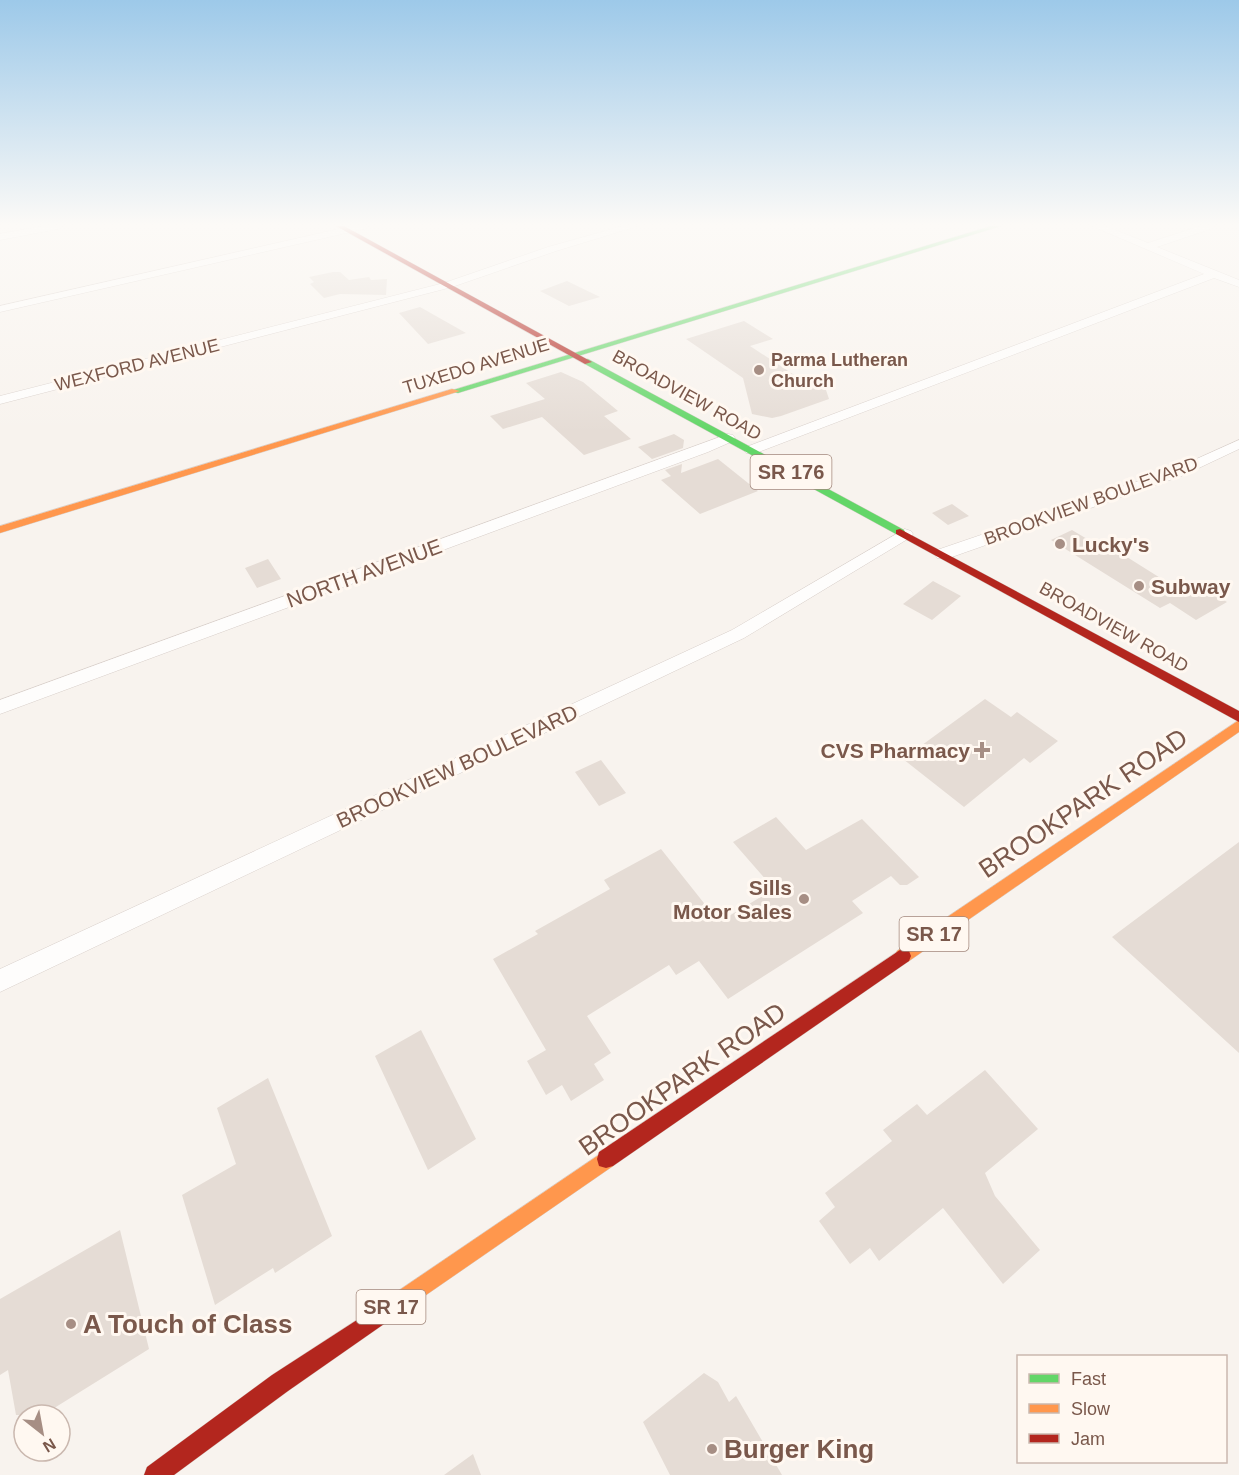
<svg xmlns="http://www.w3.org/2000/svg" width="1239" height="1475" font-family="Arial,sans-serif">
<rect width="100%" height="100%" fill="#f8f3ee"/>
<!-- building -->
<path fill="#e5dcd5" d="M333,272H340L349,280L369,277L371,280L387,279L386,295L340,294L324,298L310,284L314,282L309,277Z
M567,281L600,297L569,306L540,291Z
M420,307L466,333L428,344L399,313Z
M744,321L773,339L750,346L805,382L825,387L829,399L781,416L772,418L752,414L743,378L686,339Z
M561,372L583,382L618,411L604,416L631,439L584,455L542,417L503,429L490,416L545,399L526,383Z
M674,434L684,440L683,448L652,459L638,447Z
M718,459L758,491L700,514L661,480L671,476L665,470L682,464L681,473Z
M952,504L969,516L948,525L932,513Z
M1072,530L1104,549L1111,547L1189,596L1204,588L1227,602L1196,620L1170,603L1160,608L1051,540Z
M268,559L281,579L257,588L245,568Z
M933,581L961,596L932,620L903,604Z
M985,699L1011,717L1017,712L1058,741L1030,763L1024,758L964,807L903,759Z
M601,760L626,793L599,806L575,772Z
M776,817L806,850L862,819L919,877L907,885H900L891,876L852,901L863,913L728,999L699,961L676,975L669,965L587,1016L611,1053L594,1064L604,1080L571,1101L562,1085L546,1095L527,1061L546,1050L493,959L538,934L535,931L610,889L604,880L661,849L719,922L774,889L733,842Z
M1239,842V1053L1112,937Z
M421,1030L476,1139L428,1170L375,1056Z
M985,1070L1038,1129L985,1173L995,1196L1040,1250L1003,1284L943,1208L879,1261L870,1248L850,1264L819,1221L835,1207L825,1193L892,1141L883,1130L917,1104L927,1115Z
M268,1078L332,1236L275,1273L273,1268L215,1305L182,1195L236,1164L217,1108Z
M120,1230L149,1349L43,1415H16L8,1370L0,1375V1299Z
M704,1373L718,1382L729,1402L736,1396L782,1475H670L643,1422Z
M473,1454L481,1475H444Z"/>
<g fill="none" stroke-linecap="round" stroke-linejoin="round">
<!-- street casing -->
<g stroke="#d8cfca" stroke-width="1">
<path id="street" d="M44,226H63L58,229L0,240V234Z
M352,226H369L364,229L0,312V306Z
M623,226H638L556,251L452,287L0,404V396L444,283L548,247Z
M1092,226H1105L1148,243L1200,226H1214L1213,228L1157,247L1239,280V287L1214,278L756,453H746L744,450L746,447L1204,274Z
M728,434L733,435L735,438L733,441L708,452L0,714V700Z
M1239,440V449L1184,475L949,558H937L935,554L937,550L1174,469Z
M905,529L911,531L913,534L911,537L744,638L0,992V969L732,630Z"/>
</g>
<!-- fast casing -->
<g stroke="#d8cfc9" stroke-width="1">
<path id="fast" d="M991,226H1001L458,393L450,391Z
M588,359L904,530L905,532L904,534H896L585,364V360Z"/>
</g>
<!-- slow casing -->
<g stroke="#d8cfc9" stroke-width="1">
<path id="slow" d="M452,389L460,391L0,533V526Z
M1239,720V732L909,961L903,964L897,961L895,956L897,951Z
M606,1150L613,1152L615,1159L613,1166L384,1324L377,1327L370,1324L367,1317L370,1310Z"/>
</g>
<!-- jam casing -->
<g stroke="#d8cfc9" stroke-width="1">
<path id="jam" d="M336,226H344L592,362L585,364Z
M900,529L1239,711V722L896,534V530Z
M903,948L909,951L911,956L909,961L613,1166L606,1168L599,1166L597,1159L599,1152Z
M377,1307L384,1310L387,1317L384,1324L288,1391L174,1475H144L147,1467L272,1375Z"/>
</g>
<!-- street -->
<use href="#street" fill="#fefdfc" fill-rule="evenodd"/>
<!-- fast -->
<use href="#fast" fill="#63d668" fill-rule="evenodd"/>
<!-- slow -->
<use href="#slow" fill="#ff974d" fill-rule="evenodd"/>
<!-- jam -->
<use href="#jam" fill="#b3261e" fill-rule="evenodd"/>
</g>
<!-- sky -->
<linearGradient id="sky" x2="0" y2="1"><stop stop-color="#9dc9e9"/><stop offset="0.52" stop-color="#fcfaf7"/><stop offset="1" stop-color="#fcfaf7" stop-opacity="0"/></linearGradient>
<rect width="1239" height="432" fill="url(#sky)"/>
<!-- markers -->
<g fill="#a68e84" stroke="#fff8f1" stroke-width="2">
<circle cx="759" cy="370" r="6"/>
<circle cx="1060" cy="544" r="6"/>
<circle cx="1139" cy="586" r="6"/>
<path d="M979 741h6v6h6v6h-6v6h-6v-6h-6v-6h6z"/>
<circle cx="804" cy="899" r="6"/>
<circle cx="71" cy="1324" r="6"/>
<circle cx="712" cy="1449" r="6"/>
</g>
<g text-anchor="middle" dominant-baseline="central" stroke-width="6" stroke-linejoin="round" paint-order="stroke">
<!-- far-poi labels -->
<g font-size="18" font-weight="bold" fill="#7a584b" stroke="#fff8f1" text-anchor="start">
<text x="771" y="360">Parma Lutheran<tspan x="771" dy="21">Church</tspan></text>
</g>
<!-- far-street labels -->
<g font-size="18" fill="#7a584b" stroke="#fff8f1">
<text transform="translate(137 365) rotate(-14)">WEXFORD AVENUE</text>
<text transform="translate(476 366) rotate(-17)">TUXEDO AVENUE</text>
<text transform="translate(687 395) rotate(29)">BROADVIEW ROAD</text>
<text transform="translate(1091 501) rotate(-20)">BROOKVIEW BOULEVARD</text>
<text transform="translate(1114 627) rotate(29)">BROADVIEW ROAD</text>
</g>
<!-- shield labels -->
<g fill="#fff8f1" stroke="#a2887d" stroke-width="1.5">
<rect x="750.5" y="455" width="81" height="34" rx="4.5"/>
<rect x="899.5" y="917" width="69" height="34" rx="4.5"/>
<rect x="356.5" y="1290" width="69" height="34" rx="4.5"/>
</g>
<g font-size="20" font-weight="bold" fill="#7a584b">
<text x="791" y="472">SR 176</text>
<text x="934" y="934">SR 17</text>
<text x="391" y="1307">SR 17</text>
</g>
<!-- poi labels -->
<g font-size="21" font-weight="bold" fill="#7a584b" stroke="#fff8f1" text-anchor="start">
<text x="1072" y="544">Lucky's</text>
<text x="1151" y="586">Subway</text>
<text x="970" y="750" text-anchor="end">CVS Pharmacy</text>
<text x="792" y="887" text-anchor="end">Sills<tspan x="792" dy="24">Motor Sales</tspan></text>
</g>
<!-- street labels -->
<g font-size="21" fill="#7a584b" stroke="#fff8f1">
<text transform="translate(364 573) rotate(-20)">NORTH AVENUE</text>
<text transform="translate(457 766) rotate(-25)">BROOKVIEW BOULEVARD</text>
</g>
<!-- near-street labels -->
<g font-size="26" fill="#7a584b" stroke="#fff8f1">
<text transform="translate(1083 803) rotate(-34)">BROOKPARK ROAD</text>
<text transform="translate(682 1079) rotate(-35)">BROOKPARK ROAD</text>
</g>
<!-- near-poi labels -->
<g font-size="26" font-weight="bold" fill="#7a584b" stroke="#fff8f1" text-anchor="start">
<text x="83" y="1324">A Touch of Class</text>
<text x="724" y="1449">Burger King</text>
</g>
</g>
<!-- legend -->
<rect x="1017" y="1355" width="210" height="108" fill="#fff8f1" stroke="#cab8af" stroke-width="1.5"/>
<rect x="1029" y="1374" width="30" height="9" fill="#63d668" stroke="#cab8af" stroke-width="1.5"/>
<text x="1071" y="1385" font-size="18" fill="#7a584b">Fast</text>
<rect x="1029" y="1404" width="30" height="9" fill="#ff974d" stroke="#cab8af" stroke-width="1.5"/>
<text x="1071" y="1415" font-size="18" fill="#7a584b">Slow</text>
<rect x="1029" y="1434" width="30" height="9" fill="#b3261e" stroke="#cab8af" stroke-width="1.5"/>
<text x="1071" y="1445" font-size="18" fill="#7a584b">Jam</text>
<!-- north arrow -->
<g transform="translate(42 1433) rotate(149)"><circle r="28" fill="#fff8f1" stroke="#cab8af" stroke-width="1.5"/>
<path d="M0-4.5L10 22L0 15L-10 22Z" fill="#a68e84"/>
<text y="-9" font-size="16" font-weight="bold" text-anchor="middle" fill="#7a584b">N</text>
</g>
</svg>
